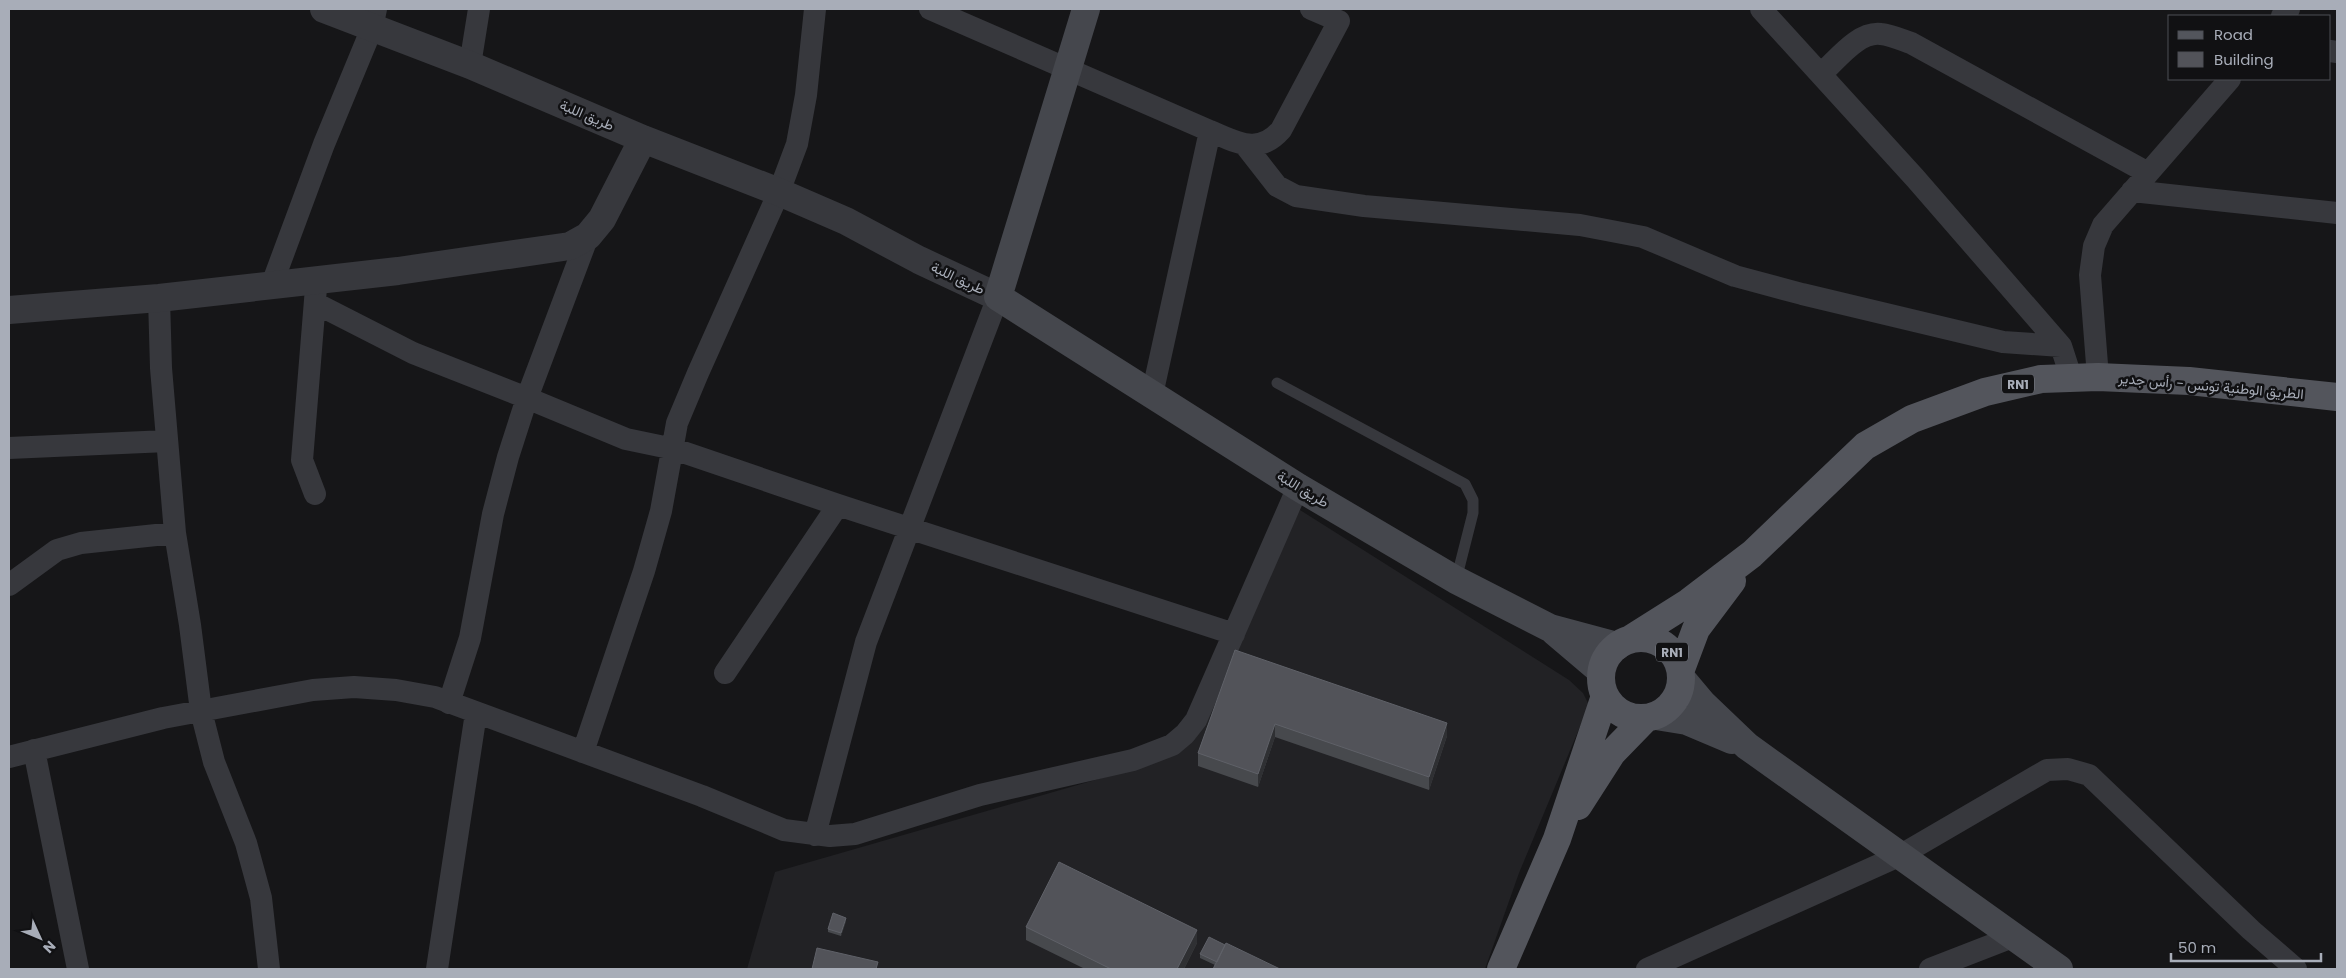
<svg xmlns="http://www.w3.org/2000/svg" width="2346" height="978" font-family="Poppins,Vazirmatn,sans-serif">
<rect width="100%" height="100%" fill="#161618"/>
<!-- built -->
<path fill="#222225" d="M1300,510L1569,680L1583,693L1589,705L1519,873L1485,969H747L775,872L1147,765L1173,751Z"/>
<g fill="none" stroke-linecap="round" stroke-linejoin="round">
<!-- service -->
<path stroke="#37383d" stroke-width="11" d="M1277,383L1465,484L1473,500V513L1456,580"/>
<!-- minor -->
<path stroke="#37383d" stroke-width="22" d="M930,9L1210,131C1237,142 1258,156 1281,130L1339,21L1311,9
M1761,9L1915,178L2061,346L2071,377
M2282,16L2289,9
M2330,51L2337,52
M470,65L479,9
M1821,74C1837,60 1858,31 1881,34C1891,35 1902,40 1911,43L2148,173
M1245,145L1277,186L1296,196L1364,206L1580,225L1643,237L1735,276L1802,294L2003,342L2061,346
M2132,191L2337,213
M588,236L527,398L626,439L674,449L838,505L1234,634
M272,284L324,144L372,28L376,9
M159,298L161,368L175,533L190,625L201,711L214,762L246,843L261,898L269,969
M315,303L413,353L527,398L508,457L493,514L470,638L449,703
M2098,377L2090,275L2094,246L2103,225L2230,79
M1152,395L1210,131
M9,448L167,441
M315,494L302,460L316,288
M9,585L57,550L81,543L175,533
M725,673L838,505
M34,750L78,969
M583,752L644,571L661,511L677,423L698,373L779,192L797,144L806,95L815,9
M9,757L163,718L313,690L354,687L396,690L435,697L702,796L784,830L830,836L855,834L980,795L1133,760L1172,745L1185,734L1196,720L1298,487
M815,835L866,642L998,297
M437,969L476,713
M1647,969L1901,855L2047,770L2068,769L2089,775L2251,930L2296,969
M1930,969L2015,936"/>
<!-- tertiary -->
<path stroke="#37383d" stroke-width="28" d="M324,9L470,65L643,139L779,192L846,221L919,260L998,297
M9,310L159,298L398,271L570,246L588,236L602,219L643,139"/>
<!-- secondary -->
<path stroke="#45474d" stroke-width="28" d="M1086,9L998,297L1298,487L1456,580L1550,628L1617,646
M1555,632L1601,671
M1682,679L1703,704L1747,746L2059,969
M1656,716L1687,721L1732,740"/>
<!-- primary -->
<path stroke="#53555c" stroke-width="28" d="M1601 678a40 40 0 1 1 80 0a40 40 0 1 1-80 0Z
M1632,638L1689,602L1752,554L1865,446L1912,419L1985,392L2041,379L2098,377L2189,381L2337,397
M1681,669L1696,629L1732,581
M1578,806L1612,753L1646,718
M1501,969L1557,839L1605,696"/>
</g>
<!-- wall -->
<path fill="#47494d" d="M1235,650L1447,736L1429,790L1275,737L1258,787L1198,766V753Z
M846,921L841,936L828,932V929Z
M1026,927L1197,943L1184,969H1085L1026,940Z
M1225,945L1215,965L1200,958V954Z"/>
<!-- shaded-wall -->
<path fill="#2f3033" d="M1447,723V736L1429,790V777Z
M1275,724V737L1258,787V774Z
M846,918V921L841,936V933Z
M1197,930V943L1184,969H1177Z"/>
<!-- building -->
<path fill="#525359" stroke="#5f6168" d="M1235,650L1447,723L1429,777L1275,724L1258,774L1198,753Z
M1059,862L1197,930L1177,969H1111L1026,927Z
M833,913L846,918L841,933L828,929Z
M1209,937L1225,945L1217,962L1200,954Z
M1226,943L1280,969H1213Z
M817,948L878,962L876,969H812Z"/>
<g text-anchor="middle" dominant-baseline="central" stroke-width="5" stroke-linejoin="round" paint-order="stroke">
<!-- shield labels -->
<g fill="#111113" stroke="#7b7e86" stroke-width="1">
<rect x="2002" y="374.5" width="32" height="19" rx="4"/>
<rect x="1656" y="642.5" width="32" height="19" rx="4"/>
</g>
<g font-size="12" font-weight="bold" fill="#a8adb8">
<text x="2018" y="384">RN1</text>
<text x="1672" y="652">RN1</text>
</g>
<!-- street labels -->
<g font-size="14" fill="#a8adb8" stroke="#111113">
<text transform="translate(587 115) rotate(23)">طريق اللبة</text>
<text transform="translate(958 278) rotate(25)">طريق اللبة</text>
<text transform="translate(2211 386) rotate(5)">الطريق الوطنية تونس - رأس جدير</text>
<text transform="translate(1303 489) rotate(31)">طريق اللبة</text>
</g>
</g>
<!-- border -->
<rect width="2346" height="978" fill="none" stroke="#a8adb8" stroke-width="20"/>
<!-- legend -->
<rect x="2168" y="15" width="162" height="65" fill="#111113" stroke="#4d4f55"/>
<rect x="2178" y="31" width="25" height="8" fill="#53555c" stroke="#4d4f55"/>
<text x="2214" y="40" font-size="15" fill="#a8adb8">Road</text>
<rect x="2178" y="52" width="25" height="15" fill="#525359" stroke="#4d4f55"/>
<text x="2214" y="65" font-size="15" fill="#a8adb8">Building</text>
<!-- north arrow -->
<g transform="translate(40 938) rotate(134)" stroke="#111113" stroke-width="4" paint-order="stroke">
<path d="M0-4L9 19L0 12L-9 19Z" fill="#a8adb8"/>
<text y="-8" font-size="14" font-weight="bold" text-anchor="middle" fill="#a8adb8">N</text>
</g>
<!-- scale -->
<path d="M2171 953v8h150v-8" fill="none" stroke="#a8adb8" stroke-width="2.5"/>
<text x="2178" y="953" font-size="15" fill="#a8adb8" stroke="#111113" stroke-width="4" paint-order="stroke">50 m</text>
</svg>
